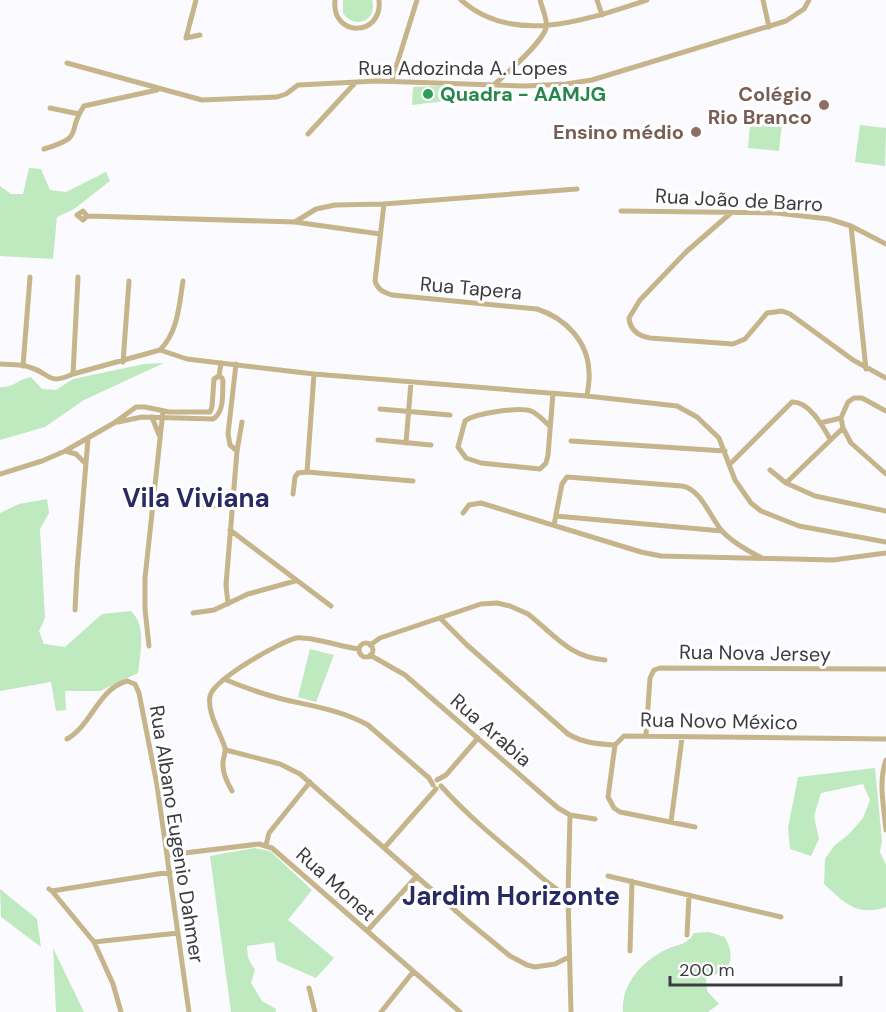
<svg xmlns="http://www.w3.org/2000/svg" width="886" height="1012" font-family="'DM Sans',sans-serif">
<rect width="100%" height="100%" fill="#fbfafe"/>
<!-- green -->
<path fill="#bfe9bf" d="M343,0H372C378,21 354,30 343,13Z
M443,86L445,101L412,105L413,87Z
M751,112L783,115L779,151L748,148Z
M860,125L886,128L885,166L855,162Z
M29,168L41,169L50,190L66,192L106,172L110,181L74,209L57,217L53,259L0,256V186L11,194H23Z
M164,363L84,400L45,427L0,440V387C14,388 18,379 31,377L42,389L56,390L73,379L144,364Z
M47,499L49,513L40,529L45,618L39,631L44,644L65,647L102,614L131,611C147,626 140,653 138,673L100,691H65L66,710L56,711L51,682L0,691V513L19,504Z
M310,649L334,655L316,702L298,697Z
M875,768L882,841L880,852L886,865V907C858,917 844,903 824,884L825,859L834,846L849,834L863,818L870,800L863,784L821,793L814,816L819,839L811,856L790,849L788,828L798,777Z
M254,848L270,851L312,890L288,920L334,958L316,978L277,961L274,942L247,946L248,958L255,970L251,983L262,1001L276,1009V1012H231L210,856Z
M0,889L37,919L41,947L1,917Z
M709,932L725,937C731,950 733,957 727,970L706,978L707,991L719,1004L708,1012H623C621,984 642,961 667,949C679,944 687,945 694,933Z
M53,948L84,1012H56Z"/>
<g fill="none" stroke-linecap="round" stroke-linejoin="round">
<!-- minor -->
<path stroke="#c6b48b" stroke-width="5" d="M196,0L186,38L200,35
M335,0C331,38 383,37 379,0
M461,0C513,47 589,19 647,0
M597,0L602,15
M763,0L769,27
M67,63L202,100L277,97L286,94L298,85L377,81L525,86L566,84L592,80L786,21L804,9L809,0
M392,80L417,0
M495,84C507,73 542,43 546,28C548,20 542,8 540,0
M50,108L79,114
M308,134L355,83
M44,149C87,136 65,133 84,106L157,90
M384,204L375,281C378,290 383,292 392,295L537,309C565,318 588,341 589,372C590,379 588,388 587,396
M621,211L777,213L811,217L829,219L851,226L886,244
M732,212L686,252L640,300L629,318C630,330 639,336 650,338L733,344L745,339L767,313L782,311L790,314L853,360L886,378
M87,216L83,211L77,215L83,220L87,216L295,222L380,234
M295,222L316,209L335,205L384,204L577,189
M851,226L866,369
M160,350L187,359L314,374L587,396L677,406L697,417L719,438L735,480L751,503L761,511L799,526L886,542
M123,362L129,281
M0,364C9,365 20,364 29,367C51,373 47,386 73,374L160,350C178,332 179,306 183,281
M236,364L228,434L230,445L237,451
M23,366L30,277
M73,374L78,277
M314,374L307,472L413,481
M380,409L450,415
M886,411L862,398H854L848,402L841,418L843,428L851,443L886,474
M152,417L159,435
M118,422L142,417L213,419C225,412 222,393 223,381L222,378L219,376
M820,423L841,418
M550,426C544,421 538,414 531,411C519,407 475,413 465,421L458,447L466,458L481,463L540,469L546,463L548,455L553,393
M378,440L431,445
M571,441L725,451
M406,443L411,382
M65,451L76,454L85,463
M729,465L792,402C809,401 823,426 830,439
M770,470L786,483L815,496L886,511
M0,474L42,461L65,451L114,423L136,407H145L169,412H210L212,407L214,379L219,376L221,363
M786,483L843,428
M293,494L295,477L298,473L307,472
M204,505L232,507
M463,513L469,505L481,503L641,552L661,556L833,560L886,553
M556,516L722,531
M554,525L562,484L567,477L682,486C701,489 710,517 722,531C733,543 748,551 762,558
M230,530L331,606
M228,604L226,585L237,451L242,422
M75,610L77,571L88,439
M193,613L214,610L248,594L295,581
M440,618L467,645L568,734C583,743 598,744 615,745
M359 650a7 7 0 1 1 14 0a7 7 0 1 1-14 0Z
M370,645L380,638L481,604L497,603L510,606L528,614C555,635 569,657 605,660
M149,646L145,609V578L163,411
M370,655L405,675L558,808L570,815L595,819
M224,679C243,687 263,694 282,699C312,706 341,710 368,725L429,778L433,785
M646,735L650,678L654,670L660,668L886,669
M67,739C92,725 98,689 127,681L135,684L139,693L157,785L189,1012
M226,750L280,764L300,774L465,919L510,956L527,965L535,967L555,964L569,957
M886,760C878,782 884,807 886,830
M437,780L446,775L478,738
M441,786C466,814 495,838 524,862C538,874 552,888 568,896
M232,791C228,784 223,775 223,766C222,760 226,753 225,748C220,732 207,713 210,696C214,679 280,642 296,638C310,636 342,647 359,649
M570,815L568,896L571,1012
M671,822L682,738
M695,827L620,812L614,808L608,797L615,745L624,736L886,739
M266,845L269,833L310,782
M385,847L436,789
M168,855L259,844L272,848L460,1012
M608,876L781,917
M49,889L52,891L170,872
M52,891L94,942L113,984L121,1012
M367,931L417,876
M687,935L689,895
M94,942L178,933
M630,951L632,881
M309,988L315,1012
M381,1012L413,972"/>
</g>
<!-- markers -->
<circle fill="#2e9e5b" stroke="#fff" stroke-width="2" cx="428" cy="94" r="6"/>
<g fill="#8d6e63" stroke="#fff" stroke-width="2">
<circle cx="824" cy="105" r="6"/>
<circle cx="696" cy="132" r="6"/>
</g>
<g text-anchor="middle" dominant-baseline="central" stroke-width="6" stroke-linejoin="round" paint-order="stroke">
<!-- street labels -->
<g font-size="20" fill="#3c3c40" stroke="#fff">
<text x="463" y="68">Rua Adozinda A. Lopes</text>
<text transform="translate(739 200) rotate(3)">Rua João de Barro</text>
<text transform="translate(471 288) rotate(5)">Rua Tapera</text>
<text transform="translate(755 653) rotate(1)">Rua Nova Jersey</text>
<text transform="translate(719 721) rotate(1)">Rua Novo México</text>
<text transform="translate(491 730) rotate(41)">Rua Arabia</text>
<text transform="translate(177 834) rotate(81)">Rua Albano Eugenio Dahmer</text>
<text transform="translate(336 884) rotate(42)">Rua Monet</text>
</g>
<!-- leisure labels -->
<g font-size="20" font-weight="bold" fill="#27864d" stroke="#fff" text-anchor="start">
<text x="440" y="94">Quadra - AAMJG</text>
</g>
<!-- education labels -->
<g font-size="20" font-weight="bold" fill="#785e54" stroke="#fff" text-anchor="end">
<text x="812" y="94">Colégio<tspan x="812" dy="23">Rio Branco</tspan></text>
<text x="684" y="132">Ensino médio</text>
</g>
<!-- district labels -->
<g font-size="26" font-weight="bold" fill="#272a63" stroke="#fff">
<text x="196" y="498">Vila Viviana</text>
<text x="511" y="896">Jardim Horizonte</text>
</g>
</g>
<!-- scale -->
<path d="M670 976v9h171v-9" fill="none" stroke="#3c3c40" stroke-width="3"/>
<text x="679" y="976" font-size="18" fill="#3c3c40" stroke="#ffffff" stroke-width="4.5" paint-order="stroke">200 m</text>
</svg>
